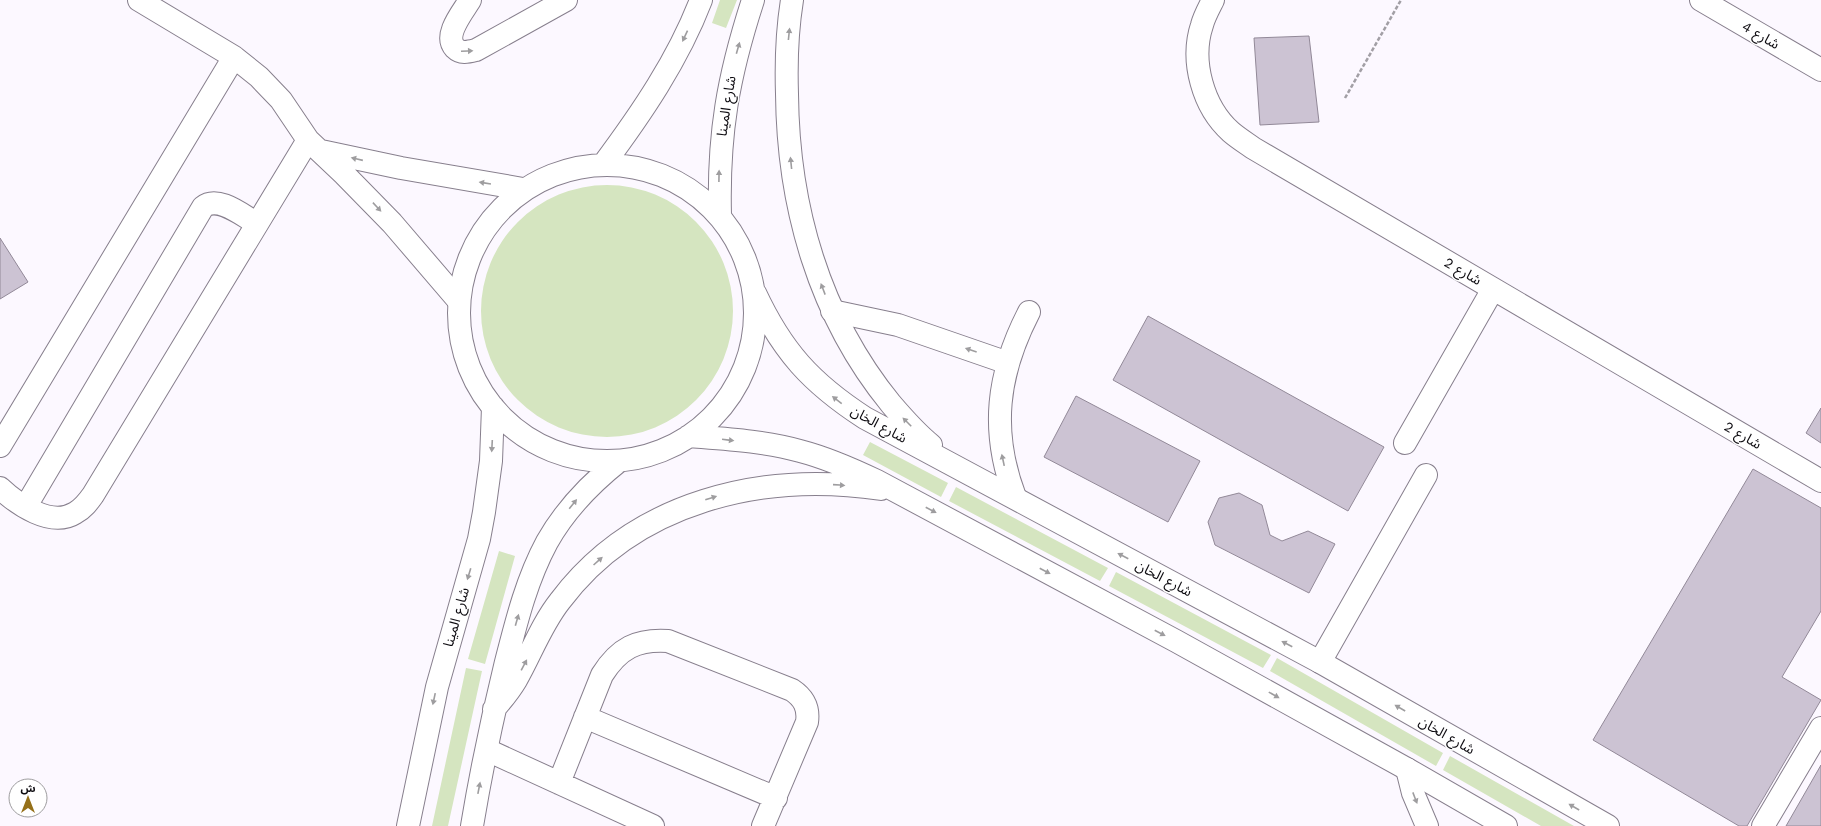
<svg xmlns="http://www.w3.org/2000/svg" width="1821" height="826" font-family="'Work Sans','Noto Sans Arabic',sans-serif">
<rect width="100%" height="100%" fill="#fcf8ff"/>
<!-- green -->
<path fill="#d5e5c0" d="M720,0H737L726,28L712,23Z
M481 311a126 126 0 1 1 252 0a126 126 0 1 1-252 0Z
M870,442L948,483L941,497L863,455Z
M956,487L1108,568L1100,581L949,501Z
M499,551L515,556L485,664L468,659Z
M1116,572L1271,655L1263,668L1109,586Z
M1277,658L1443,753L1436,766L1270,671Z
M466,668L482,671L448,826H432Z
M1450,756L1574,826H1541L1443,770Z"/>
<!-- building -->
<path fill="#ccc3d3" stroke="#928998" d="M1309,36L1319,122L1260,125L1254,38Z
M0,238L28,282L0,299Z
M1148,316L1384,447L1348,511L1113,380Z
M1076,396L1200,461L1168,522L1044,457Z
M1821,408V443L1806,433Z
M1753,469L1821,508V611L1782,677L1821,700L1747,826H1739L1593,740Z
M1239,493L1262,505L1270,535L1282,541L1308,531L1335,544L1309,593L1215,545L1208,522L1219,498Z
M1821,765V826H1786Z"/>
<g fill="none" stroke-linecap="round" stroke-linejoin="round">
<!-- minor casing -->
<g stroke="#877f8d" stroke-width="24">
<path id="minor" d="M139,0L234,57L259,77L281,100L308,140L344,174L392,223L458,300
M470,0C463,12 443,35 455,48C461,54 468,52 476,50L566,0
M1213,0C1209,8 1204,17 1202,25C1190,61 1203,107 1231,132C1238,138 1246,143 1253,148L1821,481
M1701,0L1821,70
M321,151L401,168L523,189
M832,311L898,325L1008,363
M1405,443L1493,289
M0,446L234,57
M0,488C17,504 51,528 75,513C83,509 88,502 93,495L308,140
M1015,497C990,431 997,374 1029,312
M26,506L203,207C218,195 242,215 256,223
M1320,662L1426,475
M585,717L776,798
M487,750L653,826
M1407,769L1413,793L1427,826
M559,783L602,675C619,648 637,639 668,641L792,690C804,698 809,708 807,722L763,826
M1763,826L1821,728"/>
</g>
<!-- major casing -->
<g stroke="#877f8d" stroke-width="24">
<path id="major" d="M792,0C787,31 786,63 787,94C788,206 819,316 891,404C903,418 916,433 931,445
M459 313a148 148 0 1 1 296 0a148 148 0 1 1-296 0Z
M603,165C641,114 678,60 701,0
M720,215C718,134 728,77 753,0
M755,293C782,351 811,383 865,418L1320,662L1608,826
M689,436C726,439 764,441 800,451C827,458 852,469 877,481L1176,641L1407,769L1506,826
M494,709C502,700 510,690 516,680C531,654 541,625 560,601C635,501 763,471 881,489
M408,826L437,687L479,539L484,512L491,461L493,407
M472,826C481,772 492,719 505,666C516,623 526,581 547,542C565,510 590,484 619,461"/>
</g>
<!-- path -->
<path stroke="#a29fa5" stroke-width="2.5" stroke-dasharray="4 2" stroke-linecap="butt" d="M1345,98L1401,0"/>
<!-- minor -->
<use href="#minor" stroke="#fff" stroke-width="22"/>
<!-- major -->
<use href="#major" stroke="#fff" stroke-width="22"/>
</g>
<!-- one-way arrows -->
<defs><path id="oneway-solid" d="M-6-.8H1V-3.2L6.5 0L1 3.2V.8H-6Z"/></defs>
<g fill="#9e9d9f">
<use href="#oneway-solid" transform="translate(789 34) rotate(-84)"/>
<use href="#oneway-solid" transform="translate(685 36) rotate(115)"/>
<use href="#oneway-solid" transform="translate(738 48) rotate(-74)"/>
<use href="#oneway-solid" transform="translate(467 51) rotate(-2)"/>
<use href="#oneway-solid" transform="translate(357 159) rotate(-167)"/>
<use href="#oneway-solid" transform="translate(791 163) rotate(-96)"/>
<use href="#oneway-solid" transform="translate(719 176) rotate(-89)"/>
<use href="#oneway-solid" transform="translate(485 183) rotate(-171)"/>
<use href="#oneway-solid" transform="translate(377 207) rotate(47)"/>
<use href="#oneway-solid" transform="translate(823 289) rotate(-111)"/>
<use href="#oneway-solid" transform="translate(971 350) rotate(-161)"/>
<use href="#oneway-solid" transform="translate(837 400) rotate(-142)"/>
<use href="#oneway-solid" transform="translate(907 422) rotate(-135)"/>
<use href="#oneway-solid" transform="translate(728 440) rotate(7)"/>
<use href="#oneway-solid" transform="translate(492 446) rotate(93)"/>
<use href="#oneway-solid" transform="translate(1003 460) rotate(-102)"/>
<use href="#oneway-solid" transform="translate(839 485) rotate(4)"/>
<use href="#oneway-solid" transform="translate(711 498) rotate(-18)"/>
<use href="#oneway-solid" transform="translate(573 504) rotate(-51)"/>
<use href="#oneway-solid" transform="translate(931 510) rotate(28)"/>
<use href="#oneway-solid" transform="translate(1123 556) rotate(-152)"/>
<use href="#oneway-solid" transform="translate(598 561) rotate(-42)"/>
<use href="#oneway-solid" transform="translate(1045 571) rotate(28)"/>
<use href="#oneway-solid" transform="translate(469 574) rotate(107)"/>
<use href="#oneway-solid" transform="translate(517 620) rotate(-74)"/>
<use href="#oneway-solid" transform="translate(1160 633) rotate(28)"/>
<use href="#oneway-solid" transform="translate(1287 644) rotate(-152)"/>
<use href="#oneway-solid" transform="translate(524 665) rotate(-62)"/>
<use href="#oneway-solid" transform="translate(1274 695) rotate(29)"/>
<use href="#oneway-solid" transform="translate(434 699) rotate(102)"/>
<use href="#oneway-solid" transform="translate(1400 708) rotate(-150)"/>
<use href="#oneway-solid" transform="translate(479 788) rotate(-79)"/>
<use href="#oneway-solid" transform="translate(1415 798) rotate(69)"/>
<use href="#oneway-solid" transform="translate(1574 807) rotate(-150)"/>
</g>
<g text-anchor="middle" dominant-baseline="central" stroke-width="3" stroke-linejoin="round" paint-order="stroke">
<!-- street labels -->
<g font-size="14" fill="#0d0b10" stroke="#fff">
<text transform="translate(1761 35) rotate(30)">شارع 4</text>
<text transform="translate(726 106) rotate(-81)">شارع المينا</text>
<text transform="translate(1463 271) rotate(30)">شارع 2</text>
<text transform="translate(879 424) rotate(29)">شارع الخان</text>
<text transform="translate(1743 435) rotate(30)">شارع 2</text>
<text transform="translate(1164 578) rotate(28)">شارع الخان</text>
<text transform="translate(456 617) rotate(-74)">شارع المينا</text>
<text transform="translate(1447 735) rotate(30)">شارع الخان</text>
</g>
</g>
<!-- north arrow -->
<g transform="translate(28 798)"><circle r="19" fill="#ffffff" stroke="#9e9d9f"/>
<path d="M0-3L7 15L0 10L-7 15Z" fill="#957019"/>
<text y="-6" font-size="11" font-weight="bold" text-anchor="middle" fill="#0d0b10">ش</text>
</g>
</svg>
